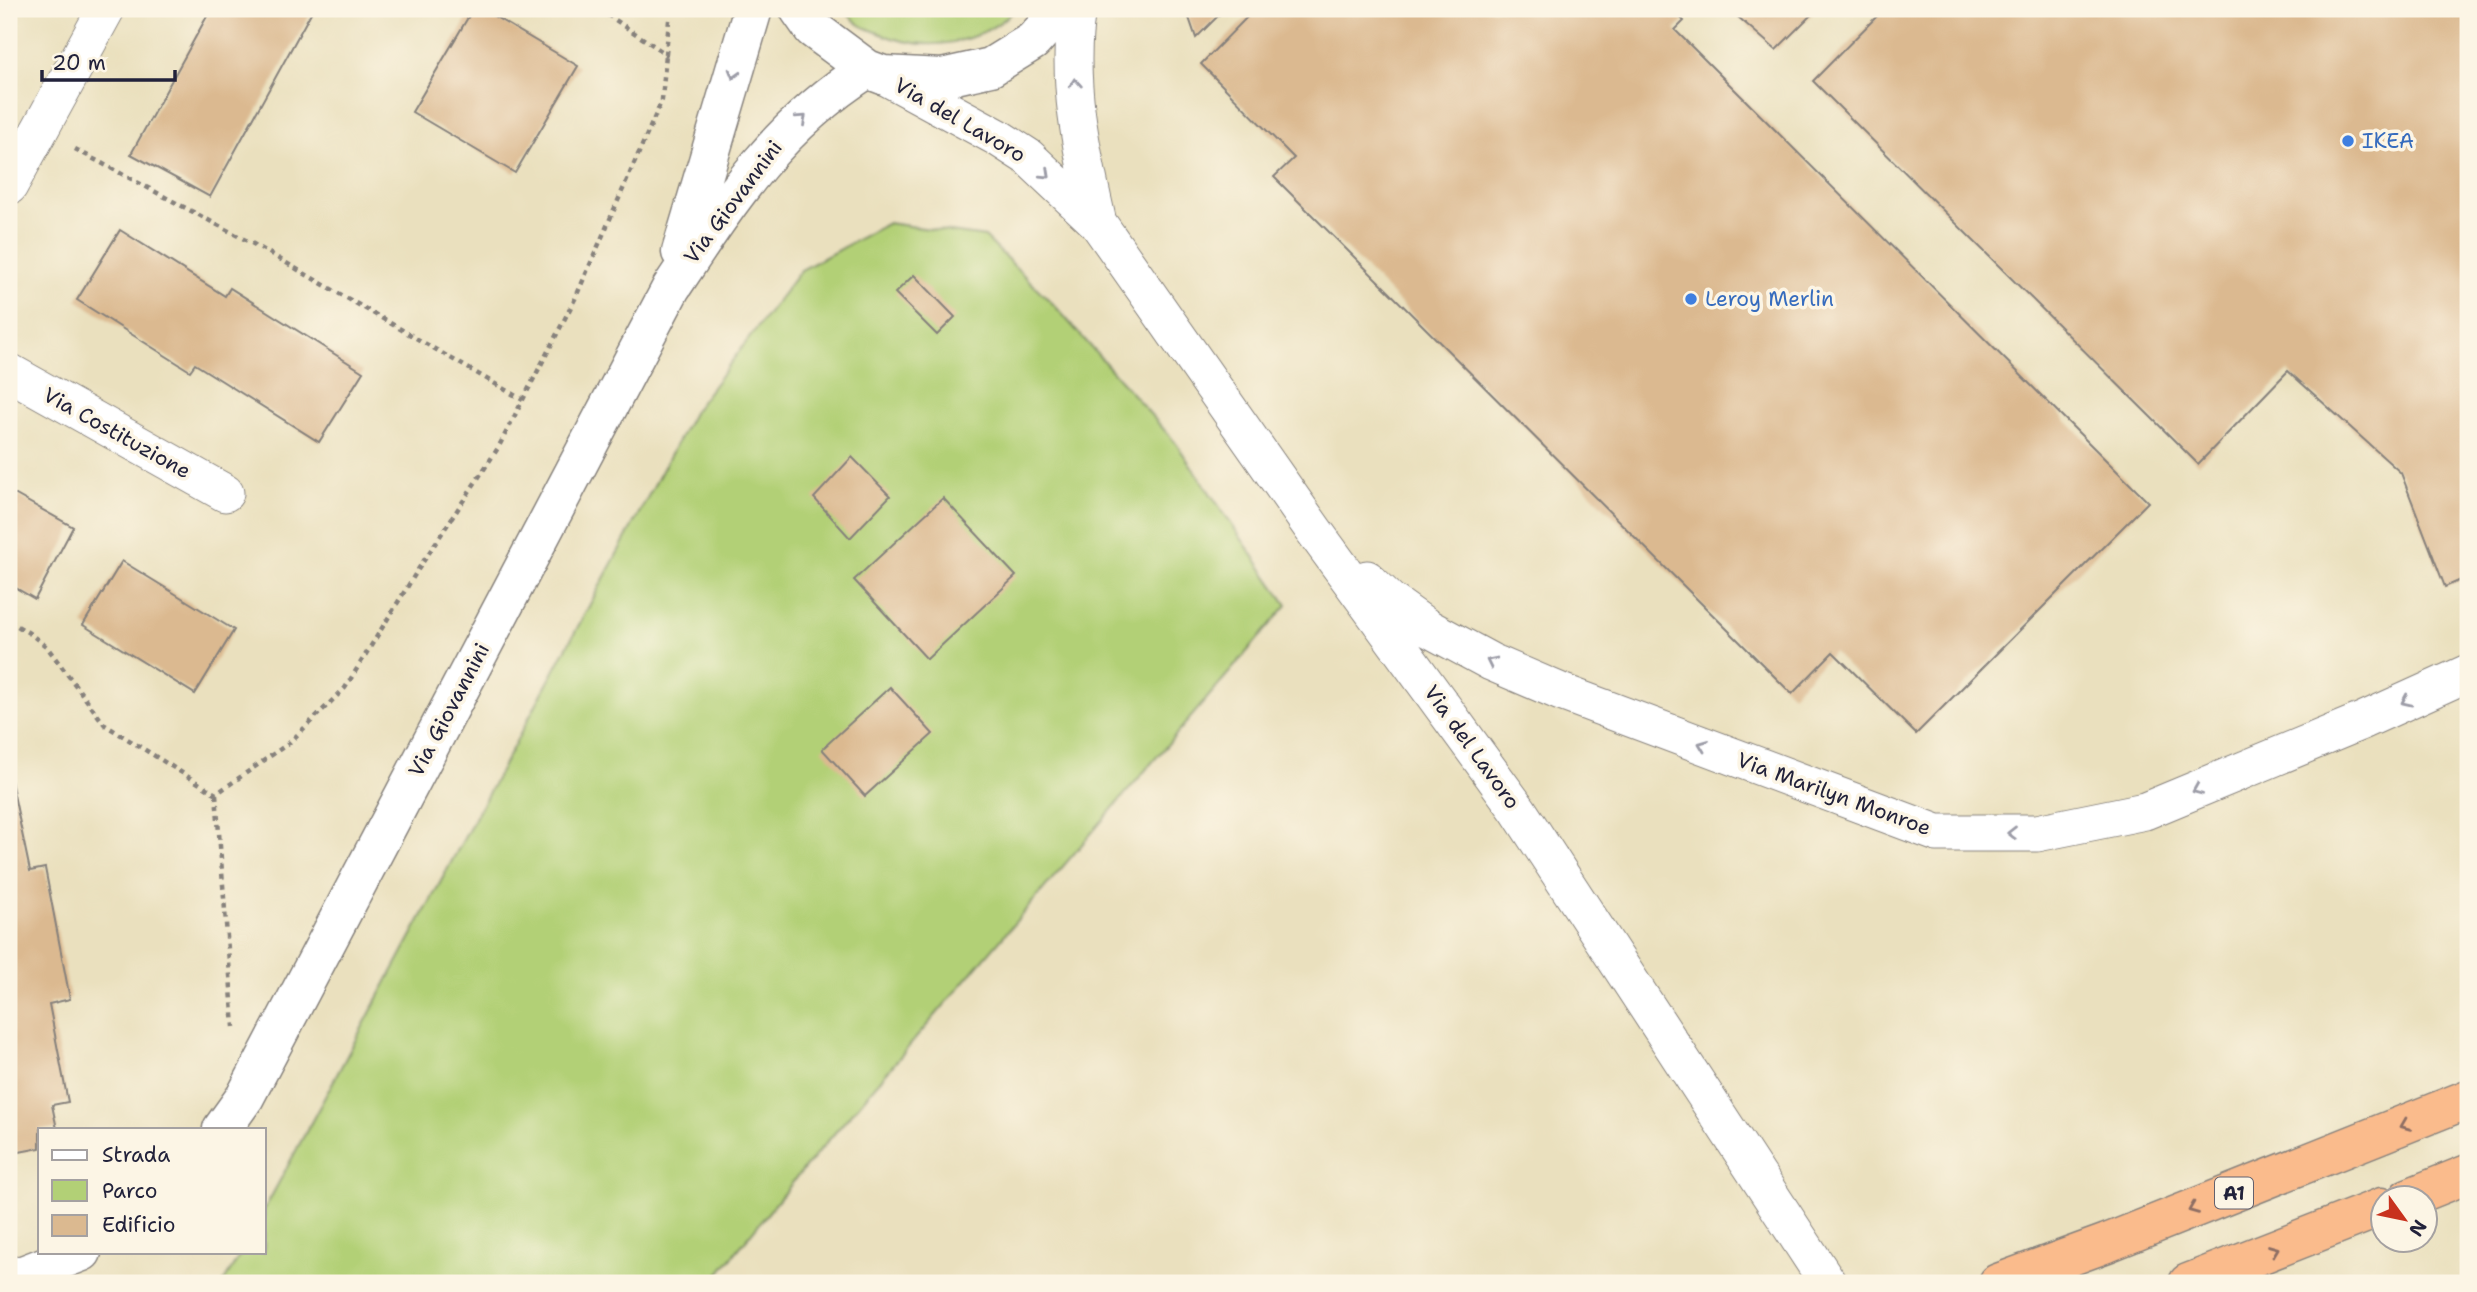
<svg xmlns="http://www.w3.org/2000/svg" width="2477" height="1292" font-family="'Shantell Sans',sans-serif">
<rect width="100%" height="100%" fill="#fcf5e5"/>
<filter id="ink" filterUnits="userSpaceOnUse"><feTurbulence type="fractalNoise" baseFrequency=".0143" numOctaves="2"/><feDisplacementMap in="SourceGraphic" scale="14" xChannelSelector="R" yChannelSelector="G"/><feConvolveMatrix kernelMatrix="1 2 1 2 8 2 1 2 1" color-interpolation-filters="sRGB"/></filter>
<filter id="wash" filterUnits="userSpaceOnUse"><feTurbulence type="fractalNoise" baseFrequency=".00686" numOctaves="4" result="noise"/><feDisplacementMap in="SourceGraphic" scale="28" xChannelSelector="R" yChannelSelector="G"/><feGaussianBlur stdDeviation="1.57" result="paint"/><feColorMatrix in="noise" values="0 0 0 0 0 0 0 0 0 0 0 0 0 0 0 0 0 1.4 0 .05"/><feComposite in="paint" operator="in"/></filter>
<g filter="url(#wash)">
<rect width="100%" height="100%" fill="#eae0be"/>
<!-- green -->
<path fill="#b2d076" stroke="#6a7958" stroke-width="2" d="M843,9H1016C979,45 927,54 879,33C872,30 864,28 859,24C853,20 848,14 843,9Z
M888,223L985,237L1055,306L1175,442L1287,605L797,1177L711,1283H223L242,1252H264V1210L694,411L801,270Z"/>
<g id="blocks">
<!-- building -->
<path fill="#dbb990" d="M211,9H313L210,197L131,154Z
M473,9H482L578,66L515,173L412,112Z
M1186,9H1225L1196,38Z
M1255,9H1672L1684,21L1675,30L2148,502L1916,734L1833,652L1792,694L1274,177L1294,158L1201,64Z
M1729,9H1817L1776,50Z
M1884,9H2468V577L2445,587L2401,473L2288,371L2198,464L1813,81Z
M120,230L225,296L230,288L363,372L319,442L195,364L190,371L77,300Z
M914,275L955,317L937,335L895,293Z
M852,457L890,496L850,538L814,498Z
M9,491L73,527L35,599L9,584Z
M943,498L1016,576L927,659L854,580Z
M122,561L234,630L195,694L83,625Z
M890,687L933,734L865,796L822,749Z
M9,771L30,871L45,868L70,999L49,1004L68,1102L52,1105L57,1129H40V1148L9,1154Z"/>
</g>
</g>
<g filter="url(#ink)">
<use href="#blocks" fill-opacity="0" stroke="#86817c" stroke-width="2"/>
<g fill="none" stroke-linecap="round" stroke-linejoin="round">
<!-- minor casing -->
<g stroke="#86817c" stroke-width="39">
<path id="minor" d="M1077,9C1065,80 1082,153 1098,223
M883,75L997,137L1028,157L1098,223L1315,532L1518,810L1828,1283
M9,186L106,9
M9,372L225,493
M1367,579L1389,600L1428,628L1491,662L1561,692L1937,833H2037L2145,811L2362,721L2468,673"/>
</g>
<!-- tertiary casing -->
<g stroke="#86817c" stroke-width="41">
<path id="tertiary" d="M799,9L813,29L867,69L883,75L942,78L991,67L1033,41L1062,9
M681,252L753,9
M222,1129L245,1097L671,288C729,201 776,127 867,69
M9,1278L20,1276L82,1252"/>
</g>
<!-- motorway casing -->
<g stroke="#86817c" stroke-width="41">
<path id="motorway" d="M2408,1198L2468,1174
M1998,1283L2107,1243L2468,1099
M2188,1283L2382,1207"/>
</g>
<!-- path -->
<path stroke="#86817c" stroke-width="4.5" stroke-dasharray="5 5" stroke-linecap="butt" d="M599,9L666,54L670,9
M2439,9H2440
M75,149L257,246L523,400
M9,621L29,633L47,647L105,725L216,794L289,743L345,688L419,568L498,448L575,299L662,100L666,54
M216,794L234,1027"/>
<!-- minor -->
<use href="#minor" stroke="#fff" stroke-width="37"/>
<!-- tertiary -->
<use href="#tertiary" stroke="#fff" stroke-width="38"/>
<!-- motorway -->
<use href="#motorway" stroke="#fabb8c" stroke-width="38"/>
</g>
<!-- one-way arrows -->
<defs><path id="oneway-chevron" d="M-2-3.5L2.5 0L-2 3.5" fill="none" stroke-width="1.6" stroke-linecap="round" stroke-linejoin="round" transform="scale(1.75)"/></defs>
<g stroke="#9c9ca7">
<use href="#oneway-chevron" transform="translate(734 74) rotate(106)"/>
<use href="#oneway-chevron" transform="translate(1075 83) rotate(-94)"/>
<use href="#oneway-chevron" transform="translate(802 119) rotate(-42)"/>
<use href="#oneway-chevron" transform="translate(1046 174) rotate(43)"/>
<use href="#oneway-chevron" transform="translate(1491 662) rotate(-154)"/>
<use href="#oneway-chevron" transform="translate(2406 701) rotate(156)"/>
<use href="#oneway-chevron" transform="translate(1703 745) rotate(-159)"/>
<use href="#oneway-chevron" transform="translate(2197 790) rotate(157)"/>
<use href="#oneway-chevron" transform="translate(2012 833) rotate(-180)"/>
</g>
<g stroke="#8e6e64">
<use href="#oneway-chevron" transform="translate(2405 1125) rotate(158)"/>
<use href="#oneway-chevron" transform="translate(2193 1209) rotate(158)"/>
<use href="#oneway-chevron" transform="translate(2274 1250) rotate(-21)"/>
</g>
</g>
<!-- markers -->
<g fill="#3f7fe0" stroke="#fcf5e5" stroke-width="2.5">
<circle cx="2348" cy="141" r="7"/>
<circle cx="1691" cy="299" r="7"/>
</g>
<g text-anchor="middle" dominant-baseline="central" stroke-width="7" stroke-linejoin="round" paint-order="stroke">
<!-- shield labels -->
<rect fill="#fcf5e5" stroke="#63616e" stroke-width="2" x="2215" y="1177.5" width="38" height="31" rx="5"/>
<g font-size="19" font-weight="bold" fill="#22223b">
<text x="2234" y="1193">A1</text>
</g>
<!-- street labels -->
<g font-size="21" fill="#22223b" stroke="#fcf5e5">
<text transform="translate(960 120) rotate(30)">Via del Lavoro</text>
<text transform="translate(733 202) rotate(-53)">Via Giovannini</text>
<text transform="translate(117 433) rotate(29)">Via Costituzione</text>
<text transform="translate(449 710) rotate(-62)">Via Giovannini</text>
<text transform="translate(1472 747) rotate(54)">Via del Lavoro</text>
<text transform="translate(1834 794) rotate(20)">Via Marilyn Monroe</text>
</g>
<!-- shop labels -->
<g font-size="21" fill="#366cbe" stroke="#fcf5e5" text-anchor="start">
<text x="2362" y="141">IKEA</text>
<text x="1705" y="299">Leroy Merlin</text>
</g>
</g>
<!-- margin -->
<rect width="2477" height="1292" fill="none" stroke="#fcf5e5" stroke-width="35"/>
<!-- legend -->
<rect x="38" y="1128" width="228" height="126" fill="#fcf5e5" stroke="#a5a1a1" stroke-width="2"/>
<rect x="52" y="1150" width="35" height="10" fill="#ffffff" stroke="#a5a1a1" stroke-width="2"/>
<text x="102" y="1162" font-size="21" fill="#22223b">Strada</text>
<rect x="52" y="1180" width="35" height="21" fill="#b2d076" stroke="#a5a1a1" stroke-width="2"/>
<text x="102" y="1198" font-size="21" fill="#22223b">Parco</text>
<rect x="52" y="1215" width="35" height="21" fill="#dbb990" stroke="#a5a1a1" stroke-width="2"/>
<text x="102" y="1232" font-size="21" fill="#22223b">Edificio</text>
<!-- north arrow -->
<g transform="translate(2404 1219) rotate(123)"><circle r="33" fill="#fcf5e5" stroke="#a5a1a1" stroke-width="2"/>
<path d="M0-5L12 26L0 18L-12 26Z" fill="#c8321e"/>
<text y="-10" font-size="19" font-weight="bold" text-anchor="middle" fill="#22223b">N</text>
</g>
<!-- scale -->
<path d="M42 70v10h133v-10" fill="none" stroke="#22223b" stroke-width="3.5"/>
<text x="52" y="70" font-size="21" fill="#22223b" stroke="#fcf5e5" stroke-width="5" paint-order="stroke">20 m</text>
</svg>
